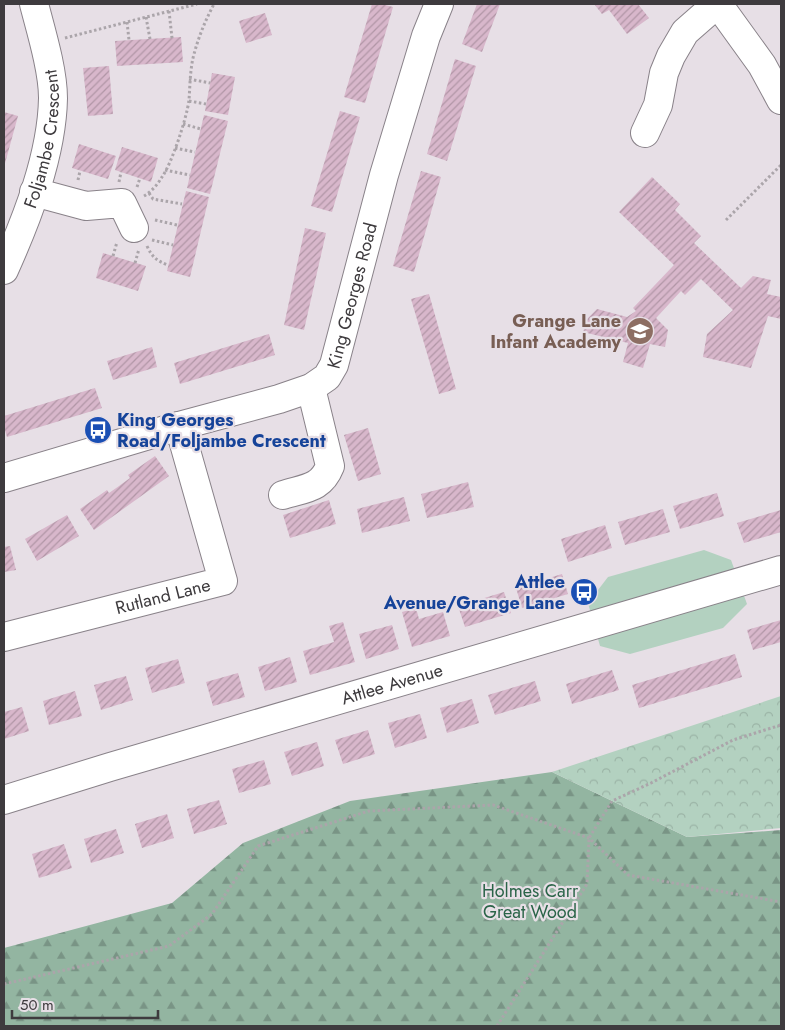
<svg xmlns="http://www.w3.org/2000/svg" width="785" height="1030" font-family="Jost,sans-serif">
<defs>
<pattern id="forest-firs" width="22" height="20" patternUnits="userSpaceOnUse" patternTransform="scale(1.25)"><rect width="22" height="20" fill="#93b5a1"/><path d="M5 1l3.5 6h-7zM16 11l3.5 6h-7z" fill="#799485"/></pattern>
<pattern id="park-crowns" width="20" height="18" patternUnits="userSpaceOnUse" patternTransform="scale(1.25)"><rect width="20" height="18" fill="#b3d1c0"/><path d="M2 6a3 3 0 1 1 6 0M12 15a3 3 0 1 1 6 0" fill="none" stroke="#9bb4a6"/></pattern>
<pattern id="building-hatch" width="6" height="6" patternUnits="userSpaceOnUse" patternTransform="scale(1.25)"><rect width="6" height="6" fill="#d8b7cb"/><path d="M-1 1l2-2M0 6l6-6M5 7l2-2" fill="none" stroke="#b196a6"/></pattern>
</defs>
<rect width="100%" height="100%" fill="#e7dfe6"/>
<!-- grass -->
<path fill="#b3d1c0" d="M704,550L731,560L747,604L723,628L630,654L600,646L588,603L608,577Z"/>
<!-- forest -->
<path fill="url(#forest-firs)" d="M552,772L687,837L781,830V1026H4V948L172,903L243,843L350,801Z"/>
<!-- park -->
<path fill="url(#park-crowns)" d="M781,696V828L687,837L552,772Z"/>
<!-- building -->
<path fill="url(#building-hatch)" d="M372,4H381L393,7L365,103L344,97Z
M477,4H500L482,52L462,44Z
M594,4H638L649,18L627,34L609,10L602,14Z
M265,13L272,35L246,43L239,21Z
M181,37L183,62L117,66L115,41Z
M455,59L476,66L447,161L427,154Z
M109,66L113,114L88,116L83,68Z
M212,73L235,77L228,115L205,111Z
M340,111L360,117L332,212L311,206Z
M4,112L18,116L4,167Z
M204,115L228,121L210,194L187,188Z
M79,144L116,156L108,179L72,168Z
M122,147L158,158L151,182L115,170Z
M421,171L441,177L414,272L393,266Z
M652,177L680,204L675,210L701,236L694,243L741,288L753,276L771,280L767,294L781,297V319L768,316L751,368L703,357L707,334L733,310L701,279L685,295L681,291L656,318L668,330L665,347L650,344L643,368L623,362L628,343L583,332L587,319L597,309L627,317L636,311L633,308L674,265L619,212Z
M186,191L209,197L190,277L167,271Z
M305,228L326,233L304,330L284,325Z
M103,253L146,266L138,291L96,278Z
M429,294L456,389L439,394L411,299Z
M269,334L275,355L180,384L174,363Z
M152,347L157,367L113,380L107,361Z
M95,388L102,408L7,437L4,427V416Z
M368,428L381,474L358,481L344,435Z
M155,456L169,476L94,530L80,509L107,490L109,493L119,486L130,478L128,475Z
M468,482L474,507L427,518L421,494Z
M717,493L724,516L680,529L673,506Z
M404,497L410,521L362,533L357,509Z
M329,500L336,524L290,538L283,515Z
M663,509L670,532L625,545L618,522Z
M781,510V532L744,543L737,523Z
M67,515L79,536L37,561L25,539Z
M605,525L612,548L568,562L561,539Z
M10,546L16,570L4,572V547Z
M562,574L568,594L522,608L516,588Z
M504,592L511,613L465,627L458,606Z
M416,608L419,619L443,612L450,636L412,647L402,612Z
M781,620V642L753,650L747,630Z
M343,622L355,662L310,675L303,651L334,642L329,626Z
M392,625L399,649L366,659L359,634Z
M735,654L742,677L639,708L632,685Z
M290,657L297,682L265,691L258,667Z
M178,659L185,683L152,693L145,668Z
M612,670L619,690L572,704L566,684Z
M238,673L245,697L213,706L206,682Z
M126,676L133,700L101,710L94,685Z
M535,681L541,701L495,715L488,695Z
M75,691L82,716L49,725L43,701Z
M472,699L479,723L447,733L440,708Z
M22,707L29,731L4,739V712Z
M420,714L427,738L395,748L388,723Z
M368,730L375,754L343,764L335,740Z
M317,742L324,766L292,776L284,752Z
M264,760L271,784L239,793L232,769Z
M219,800L227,824L194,834L187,809Z
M167,814L174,838L142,848L135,824Z
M116,829L124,853L91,863L84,839Z
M64,844L72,868L39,878L32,854Z"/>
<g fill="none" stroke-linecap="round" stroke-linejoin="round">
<!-- minor casing -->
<g stroke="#898289" stroke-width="30">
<g id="minor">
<path d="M718,4L762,65L781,100"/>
<path d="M645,133L658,105L664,73L671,56L685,32L717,4"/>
<path d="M34,192L86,206L122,203L134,228"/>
<path id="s1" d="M4,270C27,219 52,155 53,98C53,70 41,31 34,4"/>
<path id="s2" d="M4,478L179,426L279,399L311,388L327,377L334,365L384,175L426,36L439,4"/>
<path d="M283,495C305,488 321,489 330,466L311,388"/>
<path id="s3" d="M4,637L223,581L179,426"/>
<path id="s4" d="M4,800L110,767L781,570"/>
</g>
</g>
<!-- path -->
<path stroke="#aba5aa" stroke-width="3" stroke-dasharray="2.5 2.5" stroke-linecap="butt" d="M169,11L172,38
M146,17L150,39
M127,22L129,40
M65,38L197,4
M189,79L210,83
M189,101L206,104
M183,124L201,129
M175,148L195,152
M165,170L190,175
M78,180L80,171
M119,182L121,172
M137,187L140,178
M149,193L153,199L182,204
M144,196C151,192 158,184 162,177C172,163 187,117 189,100C190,86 190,72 193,58C198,38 205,21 214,4
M155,220L177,225
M726,220L781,165
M152,240L173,245
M147,246C152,257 157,261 168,265
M113,256L117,242
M135,263L139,249
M4,984L169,946L212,914L258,846L369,811L493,805L589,838L628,875L781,902
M497,1026L587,884L589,838L612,801L651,783L733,740L781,725"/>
<!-- minor -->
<use href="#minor" stroke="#fff" stroke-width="28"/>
</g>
<!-- icons -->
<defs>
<g id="school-disc" transform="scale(1.4375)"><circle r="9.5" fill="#8d6e63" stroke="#e7dfe6"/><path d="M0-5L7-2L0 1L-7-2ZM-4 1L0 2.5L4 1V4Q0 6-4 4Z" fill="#fff"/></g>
<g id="bus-disc" transform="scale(1.4375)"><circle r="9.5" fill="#1a4fb4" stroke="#e7dfe6"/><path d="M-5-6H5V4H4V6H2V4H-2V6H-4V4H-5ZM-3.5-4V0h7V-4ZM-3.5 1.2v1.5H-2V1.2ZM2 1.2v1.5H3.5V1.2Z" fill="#fff"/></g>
</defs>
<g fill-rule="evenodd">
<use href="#school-disc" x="640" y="331"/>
<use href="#bus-disc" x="98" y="430"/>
<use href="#bus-disc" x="584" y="592"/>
</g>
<g text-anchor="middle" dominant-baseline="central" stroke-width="4.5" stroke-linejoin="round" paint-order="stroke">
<!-- street labels -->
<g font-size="18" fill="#3e3b3e" stroke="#e7dfe6">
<text stroke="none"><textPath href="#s1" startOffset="138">Foljambe Crescent</textPath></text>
<text stroke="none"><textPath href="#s2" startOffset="425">King Georges Road</textPath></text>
<text stroke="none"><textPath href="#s3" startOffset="164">Rutland Lane</textPath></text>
<text stroke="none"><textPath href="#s4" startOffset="405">Attlee Avenue</textPath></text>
</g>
<!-- education labels -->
<g font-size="18" font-weight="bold" fill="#785e54" stroke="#e7dfe6" text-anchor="end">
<text x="621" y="321">Grange Lane<tspan x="621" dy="21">Infant Academy</tspan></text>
</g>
<!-- transit labels -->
<g font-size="18" font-weight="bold" fill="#164399" stroke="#e7dfe6" text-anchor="start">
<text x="117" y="420">King Georges<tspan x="117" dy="21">Road/Foljambe Crescent</tspan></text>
<text x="565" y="582" text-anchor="end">Attlee<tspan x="565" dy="21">Avenue/Grange Lane</tspan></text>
</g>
<!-- park labels -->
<g font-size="18" fill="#2a6448" stroke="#e7dfe6">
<text x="530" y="891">Holmes Carr<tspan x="530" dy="21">Great Wood</tspan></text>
</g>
</g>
<!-- border -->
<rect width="785" height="1030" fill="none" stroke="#3e3b3e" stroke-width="10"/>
<!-- scale -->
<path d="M12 1010v8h146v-8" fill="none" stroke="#3e3b3e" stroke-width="2.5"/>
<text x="20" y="1010" font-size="15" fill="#3e3b3e" stroke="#e7dfe6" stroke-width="4" paint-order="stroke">50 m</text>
</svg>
